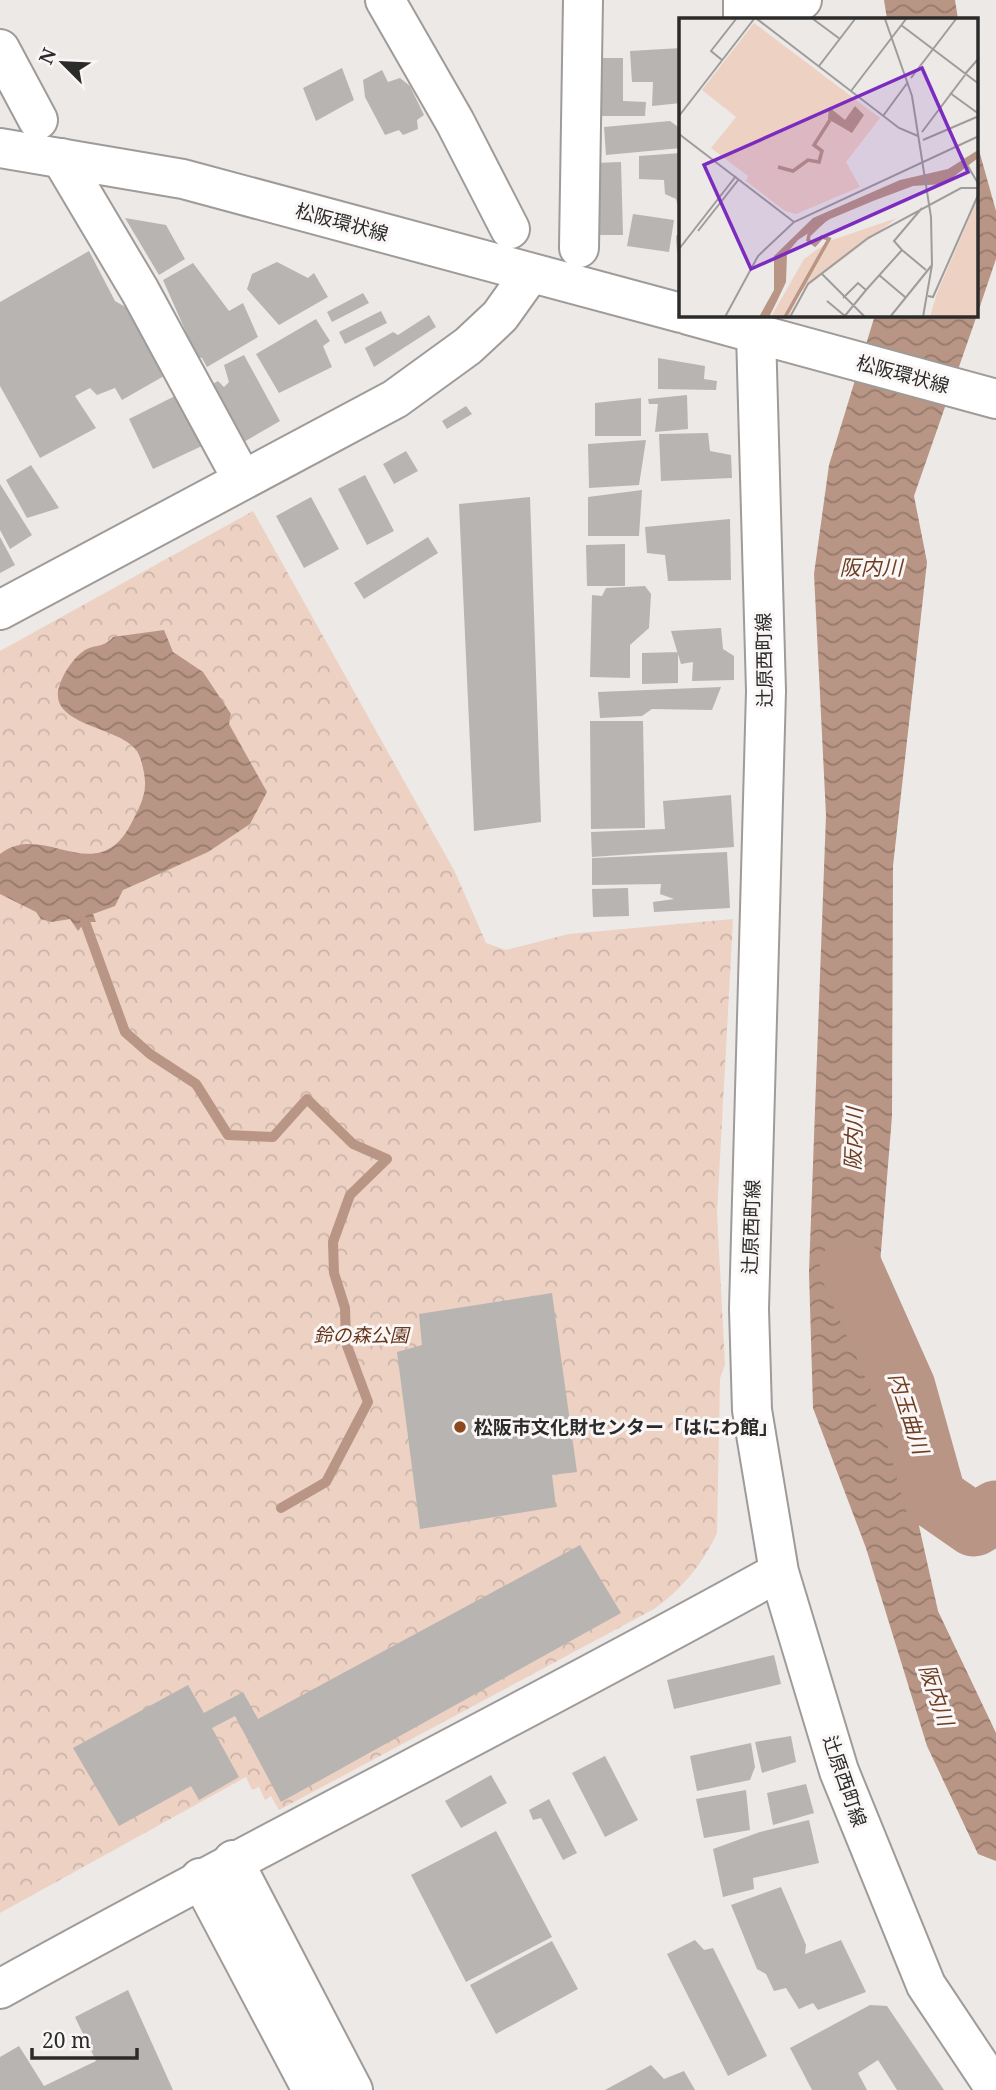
<svg xmlns="http://www.w3.org/2000/svg" width="996" height="2090" font-family="'Noto Serif','Noto Sans JP',serif">
<defs>
<pattern id="park-crowns" width="20" height="18" patternUnits="userSpaceOnUse" patternTransform="scale(1.75)"><rect width="20" height="18" fill="#edd1c3"/><path d="M2 6a3 3 0 1 1 6 0M12 15a3 3 0 1 1 6 0" fill="none" stroke="#cbb4a8"/></pattern>
<pattern id="water-waves" width="16" height="10" patternUnits="userSpaceOnUse" patternTransform="scale(1.75)"><rect width="16" height="10" fill="#b89584"/><path d="M0 5q4-4 8 0t8 0" fill="none" stroke="#967a6c"/></pattern>
</defs>
<rect width="100%" height="100%" fill="#ece9e7"/>
<!-- park -->
<path fill="url(#park-crowns)" d="M253,511L455,872L486,943L506,950L569,934L733,919L717,1213L725,1365L720,1378L717,1533C702,1565 682,1589 654,1609L279,1810L271,1796L265,1800L259,1787L252,1790L246,1777L0,1913V651Z"/>
<!-- water -->
<path fill="url(#water-waves)" d="M884,0H955L958,19H887Z
M977,143L996,211V259L977,315Z
M875,315H977L914,496L927,562L893,866L892,1116L879,1276L892,1405L938,1611L996,1733V1861L978,1854L927,1746L866,1548L813,1408L809,1272L826,815L814,574L829,465Z
M164,630L173,652L203,672L231,714L229,724L267,792L250,824L208,852L123,890L115,906L93,914L96,922H85L78,931L70,919L52,922L41,919L36,912L0,894V854C44,819 97,892 132,822C138,810 146,796 145,782C145,774 141,757 137,751C121,726 44,726 60,684C64,672 74,657 85,650C96,644 104,648 113,637Z"/>
<g fill="none" stroke-linecap="round" stroke-linejoin="round">
<!-- stream -->
<path stroke="#b89584" stroke-width="10" d="M85,922L125,1032L150,1054L196,1084L228,1135L273,1137L307,1099L353,1144L387,1159L350,1195L333,1242L334,1273L345,1308L346,1343L368,1402L326,1482L281,1508"/>
<!-- river -->
<path stroke="#b89584" stroke-width="63" d="M851,1268L904,1387L935,1498L974,1525L996,1512"/>
</g>
<!-- building -->
<path fill="#b7b4b2" d="M681,48V103L652,106L653,82H632L630,51Z
M596,58H623V101L646,102L645,116H595Z
M342,68L354,100L316,121L303,88Z
M382,70L388,82L400,78L410,86L424,115L417,120L418,129L403,135L399,130L385,135L365,97L363,80Z
M670,121L681,129V148L606,155L604,127Z
M681,153V214L680,215L676,199L665,194L664,180L639,179V156Z
M621,162L623,235H597L595,163Z
M633,214L674,220L669,252L627,246Z
M125,218L166,225L185,259L159,275Z
M681,231V252H677L676,236Z
M89,251L115,301L129,309L164,376L122,400L115,388L97,395L90,388L75,396L96,428L40,458L0,386V302Z
M277,262L308,278L314,273L328,297L279,325L247,289L252,274Z
M193,263L229,311L243,303L258,337L207,367L202,358L197,357L163,280Z
M363,293L369,303L332,322L327,312Z
M381,311L387,323L345,344L339,332Z
M429,315L436,327L374,367L365,348L393,332L398,335Z
M316,319L330,341L323,346L332,367L279,393L256,354Z
M244,355L280,421L242,443L211,385L218,381L224,387L229,382L224,365Z
M658,358L705,366L704,379L717,381L716,390L658,389Z
M179,394L204,445L153,469L129,419Z
M687,395L688,429L655,432L658,404H649L648,399Z
M641,398V436H595V403Z
M466,406L472,414L447,429L442,421Z
M708,433L710,451L731,455L732,478L661,481L659,434Z
M646,440L639,485L589,488L588,444Z
M406,451L418,471L394,484L383,464Z
M31,465L59,508L27,518L6,480Z
M365,475L394,531L367,545L338,489Z
M0,484L32,535L10,549L0,530Z
M642,490L639,536H588V497Z
M311,497L339,549L304,568L276,516Z
M530,497L541,822L474,831L459,504Z
M730,519L731,580L668,581L665,555L647,553L645,527Z
M0,537L15,565L0,573Z
M428,537L438,553L364,599L354,583Z
M625,544V586H587L586,545Z
M645,586L651,594L649,628L630,645V678L590,677L592,595L602,596L606,588Z
M721,628L723,649L734,656V680L692,681L693,662L681,664L671,631Z
M678,652V683L642,684V653Z
M721,687L712,710L652,709L642,716L600,718L598,692Z
M590,721H643L645,828L591,829Z
M731,795L734,847L592,857L591,832L665,829L663,801Z
M727,852L730,908L654,912L653,902L674,899L660,894L661,884L592,885V858Z
M628,888L629,916L593,917L592,889Z
M552,1293L577,1472L552,1475L556,1507L420,1529L397,1352L422,1345L419,1314Z
M580,1545L621,1613L281,1802L235,1716L212,1728L239,1777L199,1800L191,1786L119,1826L73,1748L188,1685L204,1713L243,1692L258,1719Z
M774,1655L781,1684L674,1709L667,1680Z
M791,1736L796,1762L762,1773L755,1742Z
M751,1743L755,1767L750,1780L697,1791L690,1756Z
M605,1756L638,1820L605,1837L572,1773Z
M491,1775L507,1803L461,1828L445,1801Z
M806,1784L814,1813L773,1825L767,1793Z
M746,1790L750,1830L704,1838L696,1799Z
M549,1799L577,1853L563,1860L541,1818L533,1820L529,1810Z
M809,1820L819,1863L753,1878L754,1889L723,1897L713,1849L760,1832Z
M496,1831L552,1937L466,1982L411,1875Z
M781,1887L806,1945L805,1954L841,1940L866,1992L818,2010L813,2003L799,2009L786,1988L774,1991L766,1974L757,1969L731,1905Z
M695,1940L704,1950L713,1948L767,2056L728,2076L667,1954Z
M552,1941L578,1989L496,2034L470,1985Z
M128,1990L173,2090H0V2057L19,2046L44,2086L96,2061L75,2017Z
M870,2005L887,2006L944,2090H897L878,2060L858,2073L867,2090H812L790,2048Z
M651,2065L664,2079L684,2071L695,2090H605Z"/>
<g fill="none" stroke-linecap="round" stroke-linejoin="round">
<!-- street casing -->
<g stroke="#9e9b99" stroke-width="42">
<path id="street" d="M385,0L455,122L510,229
M743,6L802,0
M0,49L38,120
M61,158L140,291L242,479
M579,248L583,0
M0,610L395,399L468,346L500,316L530,274
M233,1860L353,2090
M200,1878L312,2090"/>
</g>
<!-- secondary casing -->
<g stroke="#9e9b99" stroke-width="42">
<path id="secondary" d="M743,0V19
M0,148L183,179L681,313
M688,315L996,399
M752,315L756,333L766,691L749,1309L752,1410L779,1572L839,1771L926,1985L996,2090
M0,1989C257,1846 521,1715 779,1572"/>
</g>
<!-- street -->
<use href="#street" stroke="#fff" stroke-width="38"/>
<!-- secondary -->
<use href="#secondary" stroke="#fff" stroke-width="38"/>
</g>
<!-- markers -->
<circle fill="#8d481f" stroke="#f9f6f5" stroke-width="2.5" cx="460" cy="1427" r="7"/>
<g text-anchor="middle" dominant-baseline="central" stroke-width="6" stroke-linejoin="round" paint-order="stroke">
<!-- street labels -->
<g font-size="19" fill="#2c2b2b" stroke="#f9f6f5">
<text transform="translate(342 222) rotate(15)">松阪環状線</text>
<text transform="translate(903 374) rotate(15)">松阪環状線</text>
<text transform="translate(764 660) rotate(-91)">辻原西町線</text>
<text transform="translate(751 1227) rotate(-88)">辻原西町線</text>
<text transform="translate(845 1781) rotate(71)">辻原西町線</text>
</g>
<!-- park labels -->
<g font-size="19" font-style="italic" fill="#68371d" stroke="#f9f6f5">
<text x="361" y="1335">鈴の森公園</text>
</g>
<!-- poi labels -->
<g font-size="19" font-weight="bold" fill="#2c2b2b" stroke="#f9f6f5" text-anchor="start">
<text x="474" y="1427">松阪市文化財センター「はにわ館」</text>
</g>
<!-- water labels -->
<g font-size="21" font-style="italic" fill="#6e3e23" stroke="#f9f6f5">
<text x="871" y="567">阪内川</text>
<text transform="translate(853 1139) rotate(-88)">阪内川</text>
<text transform="translate(909 1413) rotate(72)">内玉曲川</text>
<text transform="translate(937 1695) rotate(71)">阪内川</text>
</g>
</g>
<!-- overview -->
<g transform="translate(679 18)">
<rect width="299" height="299" fill="#ece9e7"/>
<path d="M75,5L201,100L167,144L181,169L117,196L106,193L67,163L69,158L32,130L57,99L23,72ZM299,180V299H251L258,275ZM218,200L122,273L110,299H92L125,241L150,223Z" fill="#edd1c3"/>
<path d="M176,88L185,97L173,115L149,101L150,89L166,102ZM299,132V140L265,166L234,168L194,183L151,201L119,222L108,235L107,264L98,283L90,299H80L95,272V238L134,200L221,162L269,151Z" fill="#b89584"/>
<path fill="none" stroke="#b89584" stroke-width="3.5" d="M99,149L114,153L129,142L140,144L143,133L135,127L151,102M106,299L150,221L143,219L136,227L129,222L130,217L149,199"/>
<path fill="none" stroke="#9f9d9c" stroke-width="2" d="M78,1L220,110L239,118M134,1L161,21M206,1L233,78L252,199L253,247L244,299M222,7L300,66M43,42L32,33L57,1M140,48L176,1M286,56L300,40M232,60L277,1M172,73L227,1M271,75L300,96M0,98L75,1M204,98L229,64M243,114L286,57M0,116L115,204M244,122L300,98M277,128L300,167M19,213L60,161M0,231L57,158M223,232L247,252M142,255L186,299M200,257L226,279M187,272L223,232L215,223L243,190M249,278L254,279L300,175M164,280L179,265L187,272L165,299M148,283L166,298M46,299L79,238L115,204L300,118M111,299L129,266L189,220L282,170H300M211,299L253,247"/>
<path fill="#7b2cbf" fill-opacity="0.15" stroke="#7b2cbf" stroke-width="3.5" d="M243,50L289,154L72,251L25,147Z"/>
<rect width="299" height="299" fill="none" stroke="#2c2b2b" stroke-width="3.5"/>
</g>
<!-- north arrow -->
<g transform="translate(63 63) rotate(294)" stroke="#f9f6f5" stroke-width="5" paint-order="stroke">
<path d="M0-5L12 26L0 18L-12 26Z" fill="#2c2b2b"/>
<text y="-10" font-size="19" font-weight="bold" text-anchor="middle" fill="#2c2b2b">N</text>
</g>
<!-- scale -->
<path d="M32 2048v10h105v-10" fill="none" stroke="#2c2b2b" stroke-width="3.5"/>
<text x="42" y="2048" font-size="21" fill="#2c2b2b" stroke="#f9f6f5" stroke-width="5" paint-order="stroke">20 m</text>
</svg>
